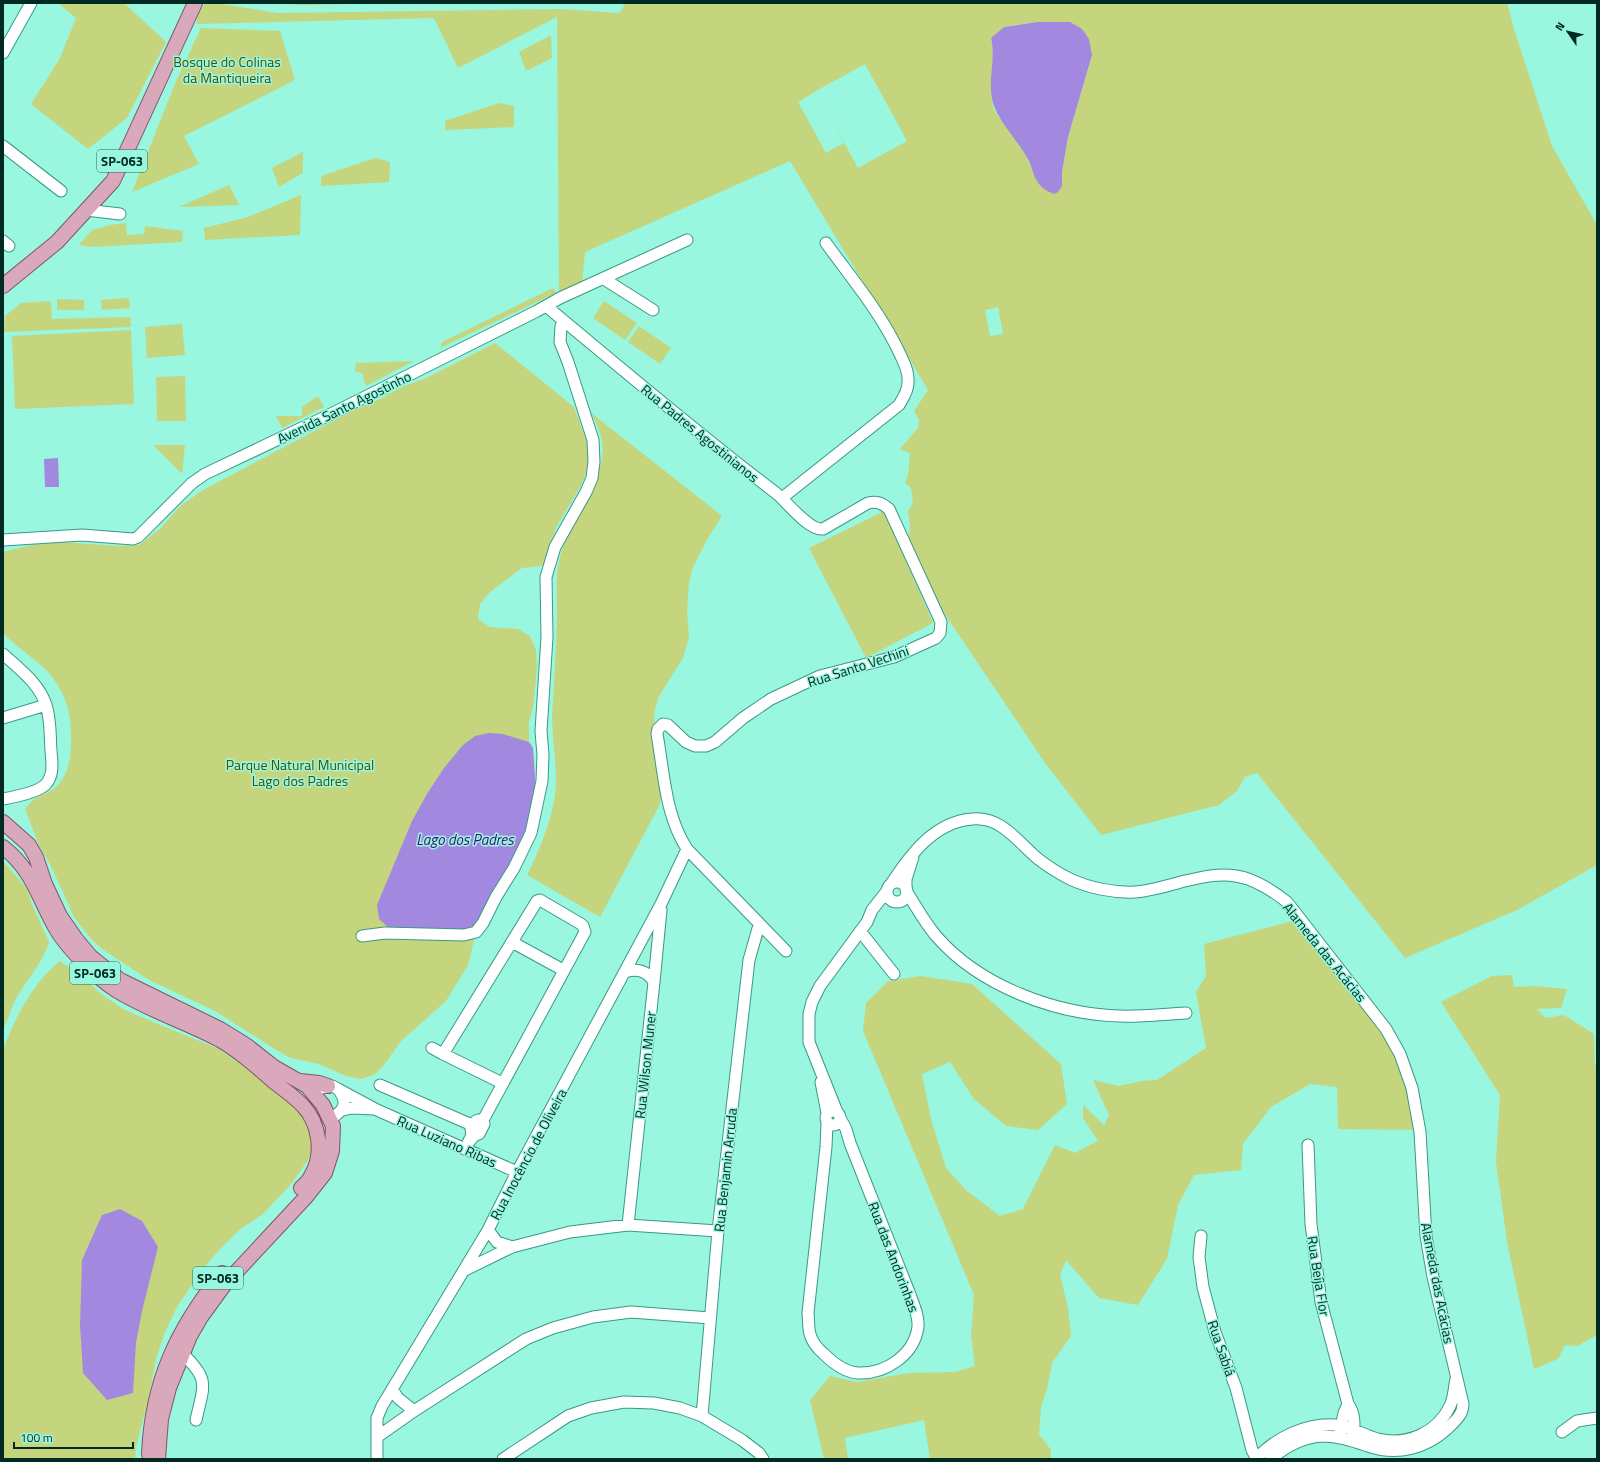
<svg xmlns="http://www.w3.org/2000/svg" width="1600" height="1462" font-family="'Titillium Web',sans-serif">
<rect width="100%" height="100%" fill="#99f6df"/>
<!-- green -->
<path fill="#c5d57d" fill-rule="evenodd" d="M58,3H124L166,42L127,118L88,149L31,104L60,58L76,18Z
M207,3H215L277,13L560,9L619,13L622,10L625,3H1507L1514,29L1552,146L1597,225V865L1517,910L1405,958L1257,773L1245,777L1237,791L1219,805L1101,835L1045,763L926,586L908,550L910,525L908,512L913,502L911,488L905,483L908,475L910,453L900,449L918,428L919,420L914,411L928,390L790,161L585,252L582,284L559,296L557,17L458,68L434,18L197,24C196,16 200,7 207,3ZM1037,22H1070L1092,55L1068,137L1062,172V185L1058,192L1037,181C1031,163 1021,147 1011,132C1006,124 997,117 994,109C986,86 997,61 991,38L1004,27ZM865,64L907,141L858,168L816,91ZM816,91L844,143L826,153L798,102ZM998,307L1003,334L990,336L985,310Z
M271,3H418L302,5Z
M201,28L280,31L295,80L184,136L199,164L132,192L174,86Z
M551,35L552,58L526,71L519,52Z
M499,103L514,106V127L445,130V121Z
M303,152V173L279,187L272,168Z
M375,158L390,162L389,182L321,186V176Z
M229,185L239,205L179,207Z
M301,195L300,235L205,240L204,228L248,217Z
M126,223L127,235L144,234L145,226L183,231L182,242L93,247L79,245L92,230L110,225Z
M553,288L556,293L440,348L442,342Z
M129,298L130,308L102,310L101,300Z
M57,299L84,300V310H57Z
M51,301L52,319L130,317L131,327L4,332L5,316L21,303Z
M604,301L637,323L625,340L593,318Z
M182,324L185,355L147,358L145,327Z
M639,326L671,348L660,364L628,342Z
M131,330L134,404L15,409L12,336Z
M495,343L574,407L588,445L589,459L586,473L580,487L557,526L552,539L549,553L542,566L522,568L489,593L480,604L478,619L490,627L518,629L530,636L536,650L537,664L536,679L533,708L529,722V742L533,748L535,776L476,932L468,965L446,1001L401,1041L384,1065L374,1075L360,1079L346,1076L319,1064L291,1058L278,1051L215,1011L149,980L102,949L92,940L74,917L50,864L39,845L25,809C28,806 32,800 36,798C45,793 51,793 59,784C69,772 71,757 71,741C72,719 67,696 53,678C40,661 18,649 3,633V552L32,545L61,542L118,546L139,545L161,528L180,506L203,490L352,411L378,400L402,387L428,377Z
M414,361L366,386L362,373L355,371L356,363Z
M185,376L186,421H157L156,377Z
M318,396L324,407L282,428L276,416H302V407Z
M590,412L722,516L708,538L693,567L689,582L687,611L689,637L683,658L659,696L654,713L661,798L659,806L600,917L527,875C541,847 556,811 556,779C556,758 552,738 552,717C554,684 556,651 557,617C557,597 555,577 560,557C571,504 627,469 590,412Z
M154,445H185L182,474L157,449Z
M884,511L933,623L866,658L809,548Z
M3,861L27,889L32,904L49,942C42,966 24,981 14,1003C10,1012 8,1020 3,1029Z
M1293,921L1370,1015L1400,1060L1415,1130L1338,1129L1337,1087L1310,1084L1271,1107L1243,1144L1241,1170L1194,1175L1178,1205L1167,1259L1138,1305L1099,1298L1066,1260L1060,1275L1068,1308L1071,1336L1052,1363L1047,1389L1041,1407L1039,1434L1051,1450V1459H930L924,1420L845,1438L848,1459H824L810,1400L830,1376L857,1382L909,1373L955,1372L975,1366L971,1336L974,1295L863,1031L866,1003L888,981L921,976L972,984L1061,1064L1067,1104L1038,1130L1006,1126L974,1099L950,1062L922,1074L931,1119L946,1168L967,1191L1000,1216L1023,1209L1055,1145L1075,1153L1098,1141L1083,1118V1105L1104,1125L1109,1115L1093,1080L1119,1086L1142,1081L1157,1080L1206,1048L1196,992L1206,976L1204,944Z
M60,961L90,983L100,993L123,1009L165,1027L217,1048L276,1088L305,1118L311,1132L313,1146L308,1160L292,1183L263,1214L239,1230L219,1250L201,1271L177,1307L165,1332L156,1359L148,1401L136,1447L135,1459H3V1049C17,1015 31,985 60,961Z
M1512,975L1514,987L1535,986L1567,989L1561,1008L1537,1009L1545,1018L1564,1015L1594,1034L1595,1065L1597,1067V1335L1577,1346L1565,1345L1558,1359L1534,1369L1507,1242L1496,1162L1500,1095L1441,1002L1492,976Z"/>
<!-- water -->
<path fill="#a388e0" d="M1037,22H1070L1082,29L1089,39L1092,55L1068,137L1062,172V186L1058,192L1054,194C1047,191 1041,188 1037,181C1033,175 1032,167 1029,161C1019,141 996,120 992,99C988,78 996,58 991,38L1004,27Z
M58,458L59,487H45L44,459Z
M489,733L503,734L529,742L533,748L535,776V805L529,833L476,932L390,929L379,919L377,905L412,821L427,794L444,768L463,745L475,736Z
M120,1209L142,1221L158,1247L142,1311L136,1343L133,1393L107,1400L83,1373L80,1325L82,1260L102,1215Z"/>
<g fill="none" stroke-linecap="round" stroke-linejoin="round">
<!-- minor casing -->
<g stroke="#399985" stroke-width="13">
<path id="minor" d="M3,53L31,3
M3,146L61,191
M86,210L120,214
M3,241L9,246
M604,279L653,310
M546,306C622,369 697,433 776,493C787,502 809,531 823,529L868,503C877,501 882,503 889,509L941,622L940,633L936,638L894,657L820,676L771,699L743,718L715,742L706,746H695L686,742L668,725L663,724L658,729L657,734C664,773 665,815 687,849L786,951
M782,498L899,405C903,398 908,391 908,383C909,372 904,363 900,354C881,313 852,279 826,243
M3,540L82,535L133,539L138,537L192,483L205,474L327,416L537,311L560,298L687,240
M3,654C19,669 39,683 46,705C51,720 50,736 51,751C52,762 54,775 46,784C39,792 14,797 3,799
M3,718L46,705
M887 892a10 10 0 1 1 20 0a10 10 0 1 1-20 0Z
M891,884C910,855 934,822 972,819C1001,816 1017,841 1037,858C1047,866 1058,873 1070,879C1089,888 1114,893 1135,892C1151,891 1169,885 1185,881C1202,877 1219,873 1236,876C1255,879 1272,890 1287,902L1386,1029L1400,1054L1412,1088L1420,1132L1426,1236L1433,1277L1463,1404C1463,1415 1455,1421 1447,1429C1425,1449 1397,1456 1368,1446C1353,1441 1339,1436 1323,1436C1303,1437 1286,1446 1271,1459
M906,890V879L913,857
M907,892C916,907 925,923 937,937C980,986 1055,1014 1119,1016C1141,1017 1164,1014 1186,1013
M860,931L894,974
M362,936L385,933L464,935L476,932L483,923L496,897L514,868L531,833L542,781L543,755L541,731L547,637L546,577L555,547L586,492L592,478L594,462L593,440L568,362L560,342L561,326L564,321
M512,942L563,970
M625,972C638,968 647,971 654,982
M432,1048L443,1054
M821,1082L827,1113
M380,1085L472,1125
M321,1088L332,1086L338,1089L377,1110L517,1172
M343,1110L352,1108L374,1109
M826 1118a7 7 0 1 1 14 0a7 7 0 1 1-14 0Z
M837,1112L809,1042V1014L812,1002L820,986L867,922L872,910L887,891
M330,1119C344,1111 349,1103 338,1089
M478,1120L484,1124L479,1134L475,1135L468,1143L472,1135L471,1129L476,1121Z
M482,1122L585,932L583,926L581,924L540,900L537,901L443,1054L502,1083
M827,1123L826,1147L808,1313C809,1320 808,1328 810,1334C812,1342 818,1349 824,1354C833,1363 845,1372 858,1373C886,1374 914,1355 918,1327C919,1316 913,1303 909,1292L850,1143L846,1129L840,1118
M1308,1145L1311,1224L1321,1302L1348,1404C1356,1414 1354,1428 1353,1440
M628,1225L654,982L661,910
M488,1230L497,1242L512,1247
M1201,1236L1199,1257L1203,1287L1215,1332L1236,1388L1252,1450L1257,1459
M465,1270L512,1247L570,1232L628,1225L718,1231
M182,1353C210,1380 204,1384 196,1420
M392,1389L398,1398L414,1411
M702,1416L718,1231L749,960L759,925
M1340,1432L1344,1413L1348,1404
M1562,1432L1577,1421L1597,1418
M377,1437L414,1411L526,1339L553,1328L593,1317L631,1312L710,1318
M377,1459V1418L382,1406L488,1230L517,1172L661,904L687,849
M503,1459L568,1416L591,1408L624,1402L654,1403L680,1408L702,1416L742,1440L759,1453L763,1459
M1256,1459C1275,1438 1306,1423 1335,1425C1352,1427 1363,1435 1378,1439C1407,1446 1437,1433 1450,1406C1454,1398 1454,1388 1456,1379"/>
</g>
<!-- major casing -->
<g stroke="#7e5668" stroke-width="16">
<path id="major" d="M3,286L57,242L113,181L195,3
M3,822L29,845L36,857L45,884L60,916L76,939L91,957L120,980L220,1029L246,1045L274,1067L307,1086L323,1105L333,1126L332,1151L325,1173L306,1197L225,1284L201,1317L190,1336L169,1388L161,1419L158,1459
M3,847C32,870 37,894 54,925C61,939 74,953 86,965C95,974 105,983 116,990C148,1010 186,1022 220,1040C239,1051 256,1066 273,1081C283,1089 294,1096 303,1106C320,1124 324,1155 311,1176C309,1181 305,1184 301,1188
M300,1081L319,1083L328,1086
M149,1454C152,1382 177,1329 222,1273"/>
</g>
<!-- minor -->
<use href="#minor" stroke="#fff" stroke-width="11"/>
<!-- major -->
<use href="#major" stroke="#daa8bb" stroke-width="14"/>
</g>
<g text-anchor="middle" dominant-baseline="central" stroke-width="3" stroke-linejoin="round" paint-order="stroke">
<!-- shield labels -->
<g fill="#99f6df" stroke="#2e675b" stroke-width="1">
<rect x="97" y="150" width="50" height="22" rx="3"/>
<rect x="70" y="962" width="50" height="22" rx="3"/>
<rect x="193" y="1267" width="50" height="22" rx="3"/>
</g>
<g font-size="13" font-weight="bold" fill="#002a22">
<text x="122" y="161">SP-063</text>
<text x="95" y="973">SP-063</text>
<text x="218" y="1278">SP-063</text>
</g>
<!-- park labels -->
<g font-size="14" fill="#475000" stroke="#99f6df">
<text x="227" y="61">Bosque do Colinas<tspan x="227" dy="16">da Mantiqueira</tspan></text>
<text x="300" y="764">Parque Natural Municipal<tspan x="300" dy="16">Lago dos Padres</tspan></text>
</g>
<!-- street labels -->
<g font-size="14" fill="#002a22" stroke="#99f6df">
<text transform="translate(344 407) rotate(-26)">Avenida Santo Agostinho</text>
<text transform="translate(700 433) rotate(39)">Rua Padres Agostinianos</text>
<text transform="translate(858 666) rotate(-18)">Rua Santo Vechini</text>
<text transform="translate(1325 952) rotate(51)">Alameda das Acácias</text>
<text transform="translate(645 1065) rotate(-84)">Rua Wilson Muner</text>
<text transform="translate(447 1141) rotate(24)">Rua Luziano Ribas</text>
<text transform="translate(528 1154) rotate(-62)">Rua Inocêncio de Oliveira</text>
<text transform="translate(725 1170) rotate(-84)">Rua Benjamin Arruda</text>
<text transform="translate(894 1257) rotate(69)">Rua das Andorinhas</text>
<text transform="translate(1319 1276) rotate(81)">Rua Beíja Flor</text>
<text transform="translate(1438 1283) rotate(79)">Alameda das Acácias</text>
<text transform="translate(1222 1348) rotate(71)">Rua Sabiá</text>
</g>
<!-- water labels -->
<g font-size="15" font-style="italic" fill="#400e78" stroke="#99f6df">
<text x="465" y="839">Lago dos Padres</text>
</g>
</g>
<!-- border -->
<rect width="1600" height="1462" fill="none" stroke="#002a22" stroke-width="8"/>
<!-- north arrow -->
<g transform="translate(1568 32) rotate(304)" stroke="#99f6df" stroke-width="3" paint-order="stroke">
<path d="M0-3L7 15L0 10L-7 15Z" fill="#002a22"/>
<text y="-6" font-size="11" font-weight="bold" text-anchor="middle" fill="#002a22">N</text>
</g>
<!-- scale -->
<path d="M14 1442v6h119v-6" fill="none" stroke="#002a22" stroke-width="2"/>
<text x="20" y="1442" font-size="12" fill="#002a22" stroke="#99f6df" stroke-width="3" paint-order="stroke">100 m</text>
</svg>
